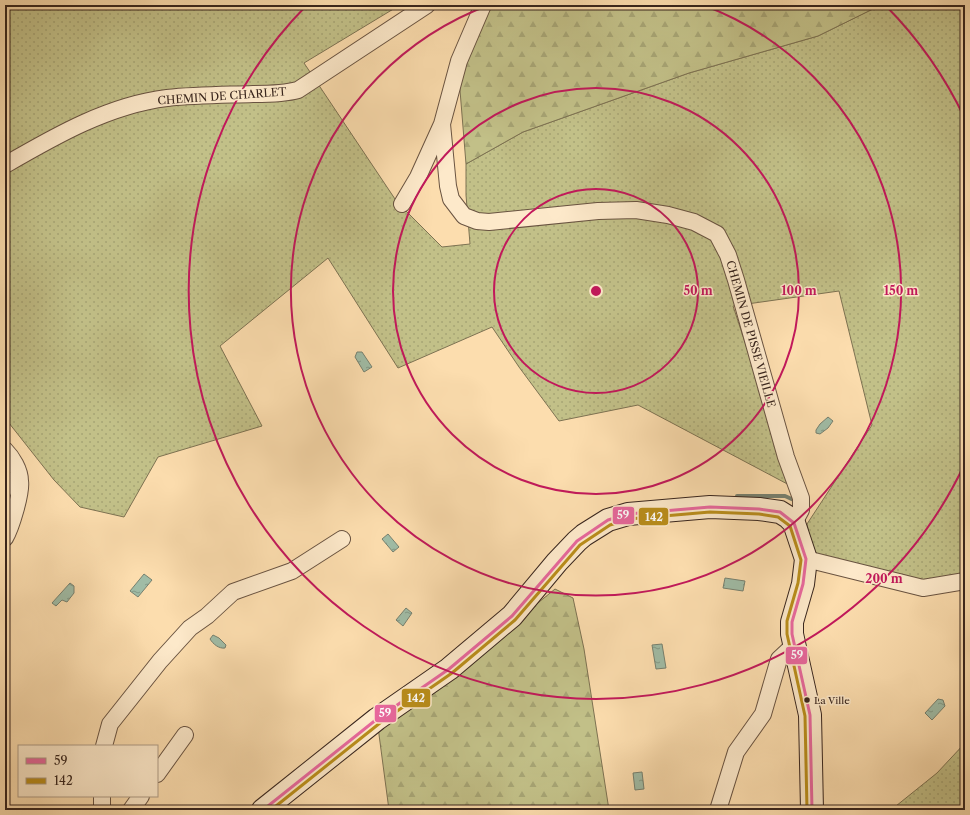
<svg xmlns="http://www.w3.org/2000/svg" width="970" height="815" font-family="'Libre Caslon Text',serif">
<defs>
<pattern id="grass-dots" width="8" height="8" patternUnits="userSpaceOnUse"><rect width="8" height="8" fill="#c2c088"/><path d="M2 2h.1M6 6h.1" fill="none" stroke="#a7a575" stroke-width="1.8" stroke-linecap="round"/></pattern>
<pattern id="forest-firs" width="22" height="20" patternUnits="userSpaceOnUse"><rect width="22" height="20" fill="#c2c088"/><path d="M5 1l3.5 6h-7zM16 11l3.5 6h-7z" fill="#a7a575"/></pattern>
<pattern id="water-ripples" width="26" height="14" patternUnits="userSpaceOnUse"><rect width="26" height="14" fill="#a0bca6"/><path d="M2 4q2-2 4 0t4 0M15 11q2-2 4 0t4 0" fill="none" stroke="#839987"/></pattern>
</defs>
<rect width="100%" height="100%" fill="#fcddae"/>
<filter id="stains"><feTurbulence type="fractalNoise" baseFrequency=".005" numOctaves="4"/><feColorMatrix values="0 0 0 0 .2 0 0 0 0 .09 0 0 0 0 .02 0 0 0 .5 -.17"/></filter>
<radialGradient id="worn" r=".72"><stop offset=".6" stop-color="#630" stop-opacity="0"/><stop offset="1" stop-color="#630" stop-opacity=".3"/></radialGradient>
<!-- grass -->
<path fill="url(#grass-dots)" stroke="#7d7252" d="M5,5H400L304,63L397,202L442,247L470,244L466,195V164L523,132L689,73L818,36L881,5H965V574L929,580L903,578L813,555L807,524L872,425L839,291L733,306L793,487L638,405L559,421L519,367L492,327L398,368L328,258L220,346L262,426L158,457L124,517L80,507L54,480L5,418Z
M965,743V810H891L937,773Z"/>
<!-- forest -->
<path fill="url(#forest-firs)" stroke="#7d7252" d="M488,5H881L818,36L689,73L523,132L466,164L459,78Z
M555,589L573,598L584,649L609,810H389L378,727L428,693Z"/>
<!-- water -->
<path fill="url(#water-ripples)" stroke="#76806f" d="M357,352H362L372,367L364,372L355,357Z
M828,417L833,421L828,428L820,434L816,433V430L820,424Z
M388,534L399,547L393,552L382,539Z
M144,574L152,580L138,597L130,591Z
M725,578L745,581L743,591L723,588Z
M70,583L74,586V593L67,602L62,600L56,606L52,603Z
M406,608L412,613L403,626L396,620Z
M213,635L219,638L226,645L225,648C219,649 213,644 210,639Z
M662,644L666,668L656,669L652,645Z
M938,699L943,700L945,706L932,720L925,713Z
M642,772L644,789L635,790L633,773Z"/>
<g fill="none" stroke-linecap="round" stroke-linejoin="round">
<!-- stream -->
<path stroke="#76806f" stroke-width="4" d="M737,496H785L796,501"/>
<!-- street casing -->
<g stroke="#695341" stroke-width="18">
<path id="street" d="M442,124L448,186L451,199L464,216L477,221L489,222L598,211L636,210L668,215L694,222L717,234L728,255L736,280L786,457L801,498V510L794,523
M5,165C55,136 109,105 167,98C196,95 224,95 253,94C268,94 284,94 298,90L427,5
M402,204L418,177L442,124L459,61L483,5
M5,450C12,457 20,470 20,481C22,492 11,528 5,538
M5,479L16,486L19,495
M806,559L923,588L965,581
M104,746L110,724L160,661L190,628L207,616L233,592L292,571L342,539
M157,774L185,735
M102,796V810
M131,810L141,796
M718,810L736,752L763,714L779,659L794,645"/>
</g>
<!-- secondary casing -->
<g stroke="#38251d" stroke-width="24">
<path id="secondary" d="M263,810L377,719L449,669L512,616L557,562L577,541L584,535L608,520L628,514L710,507L759,509L780,512L788,517L794,523L806,559L803,584L792,622V634L810,715L812,810"/>
</g>
<!-- street -->
<use href="#street" stroke="#fde9ca" stroke-width="16"/>
<!-- secondary -->
<use href="#secondary" stroke="#fde9ca" stroke-width="22"/>
<!-- bus-1 casing -->
<g stroke="#fde9ca" stroke-width="6">
<path id="bus-1" d="M263,810L377,719L449,669L512,616L577,541L608,520L628,514L710,507L759,509L780,512L794,523L806,559L803,584L792,622V634L810,715L812,810"/>
</g>
<!-- bus-2 casing -->
<g stroke="#fde9ca" stroke-width="6">
<path id="bus-2" d="M271,810L380,723L452,673L515,620L580,545L610,525L629,519L710,512L759,514L778,517L790,526L801,560L798,583L787,621V634L805,716L807,810"/>
</g>
<!-- bus-1 -->
<use href="#bus-1" stroke="#e7679c" stroke-width="3"/>
<!-- bus-2 -->
<use href="#bus-2" stroke="#b98d1a" stroke-width="3"/>
</g>
<!-- distance rings -->
<g fill="none" stroke="#c2185b" stroke-width="2">
<circle cx="596" cy="291" r="102"/>
<circle cx="596" cy="291" r="203"/>
<path d="M703 5A305 305 0 1 1 489 5"/>
<path d="M965 463A407 407 0 1 1 306 6M886 6A407 407 0 0 1 965 119"/>
</g>
<!-- markers -->
<circle fill="#38251d" stroke="#fde9ca" stroke-width="1.5" cx="807" cy="700" r="3.5"/>
<g text-anchor="middle" dominant-baseline="central" stroke-width="3" stroke-linejoin="round" paint-order="stroke">
<!-- bus labels -->
<g font-size="10" fill="#38251d" stroke="#fde9ca" text-anchor="start">
<text x="814" y="700">La Ville</text>
</g>
<!-- street labels -->
<g font-size="11" fill="#38251d" stroke="#fde9ca">
<text transform="translate(222 96) rotate(-4)">CHEMIN DE CHARLET</text>
<text transform="translate(751 334) rotate(74)">CHEMIN DE PISSE VIEILLE</text>
</g>
</g>
<circle cx="596" cy="291" r="6" fill="#c2185b" stroke="#fde9ca" stroke-width="2"/>
<g font-size="12" text-anchor="middle" font-weight="bold" fill="#c2185b" stroke="#fde9ca" stroke-width="3" stroke-linejoin="round" paint-order="stroke">
<text x="698" y="295">50 m</text>
<text x="799" y="295">100 m</text>
<text x="901" y="295">150 m</text>
<text x="884" y="583">200 m</text>
</g>
<g stroke="#fde9ca" stroke-width="1.5">
<rect x="612" y="506" width="23" height="19" rx="4" fill="#e7679c"/>
<rect x="638" y="507" width="31" height="19" rx="4" fill="#b98d1a"/>
<rect x="785" y="646" width="23" height="19" rx="4" fill="#e7679c"/>
<rect x="401" y="688" width="30" height="20" rx="4" fill="#b98d1a"/>
<rect x="374" y="704" width="23" height="19" rx="4" fill="#e7679c"/>
</g>
<g font-size="11" text-anchor="middle" font-weight="bold" fill="#fff">
<text x="623" y="519">59</text>
<text x="654" y="521">142</text>
<text x="797" y="659">59</text>
<text x="416" y="702">142</text>
<text x="385" y="717">59</text>
</g>
<!-- margin -->
<rect width="970" height="815" fill="none" stroke="#fcddae" stroke-width="20"/>
<rect x="6" y="6" width="958" height="803" fill="none" stroke="#38251d" stroke-width="2"/>
<rect x="10" y="10" width="950" height="795" fill="none" stroke="#38251d"/>
<!-- legend -->
<rect x="18" y="745" width="140" height="52" fill="#fde9ca" stroke="#ae9b85"/>
<rect x="26" y="758" width="20" height="6" fill="#e7679c" stroke="#ae9b85"/>
<text x="54" y="765" font-size="12" fill="#38251d">59</text>
<rect x="26" y="778" width="20" height="6" fill="#b98d1a" stroke="#ae9b85"/>
<text x="54" y="785" font-size="12" fill="#38251d">142</text>
<rect width="100%" height="100%" filter="url(#stains)"/>
<rect width="100%" height="100%" fill="url(#worn)"/>
</svg>
